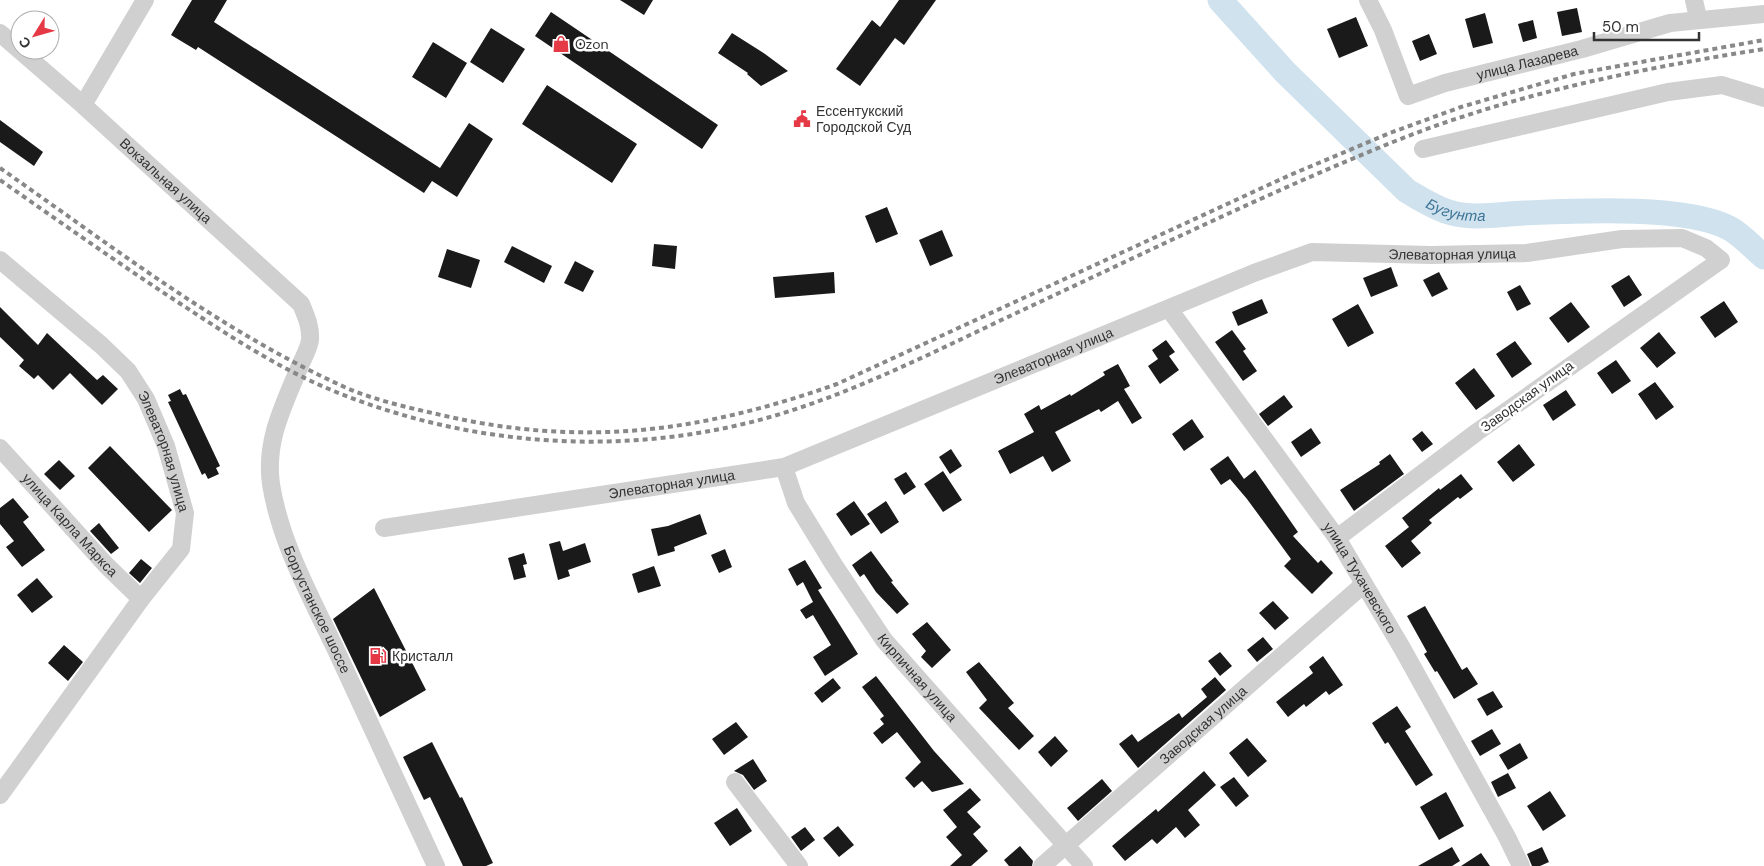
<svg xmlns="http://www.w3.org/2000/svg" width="1764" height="866" font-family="'DM Sans',sans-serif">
<rect width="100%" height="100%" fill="#fff"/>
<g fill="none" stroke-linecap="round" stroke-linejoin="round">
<!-- river -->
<path stroke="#cfe2ee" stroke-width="25" id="s1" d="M1220,0L1285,72L1407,191C1421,199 1436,209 1452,213C1473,219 1502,214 1524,213C1575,211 1684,205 1729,228C1741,234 1753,248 1764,257"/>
</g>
<!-- building -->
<path fill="#1a1a1a" d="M192,0H227L214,22L440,168L469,123L493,139L457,197L432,181L424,193L198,47L196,50L171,35Z
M620,0H653L644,15Z
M899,0H936L904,45L895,38L860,86L836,69L872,20L880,27Z
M1577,8L1582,32L1562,36L1557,12Z
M551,12L718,125L702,149L535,36Z
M1485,13L1493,43L1473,48L1465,19Z
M1356,17L1368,46L1339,58L1327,29Z
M1533,20L1537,38L1523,42L1518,24Z
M491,28L525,49L503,83L470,62Z
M732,33L765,54L788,71L761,86L747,74L748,73L718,53Z
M1429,34L1437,54L1420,61L1412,41Z
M433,42L467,63L446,98L412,77Z
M547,85L637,144L612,183L522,124Z
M0,120L43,152L34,166L0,142Z
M887,207L898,234L876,243L865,216Z
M942,230L953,256L930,266L919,240Z
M654,244L677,246L675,269L652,266Z
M512,246L552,266L544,283L504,262Z
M447,249L480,260L471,288L438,277Z
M575,261L594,271L583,292L564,283Z
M1391,267L1398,286L1371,297L1363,278Z
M834,272L835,293L775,298L773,277Z
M1439,272L1448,289L1432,297L1423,280Z
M1629,275L1642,295L1624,307L1611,286Z
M1520,285L1531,304L1517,311L1507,292Z
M1262,299L1268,313L1238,326L1232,312Z
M1724,301L1738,322L1715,338L1700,317Z
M1571,302L1590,327L1568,343L1549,318Z
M1358,304L1374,333L1348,347L1332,319Z
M0,307L38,345L47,333L97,380L103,375L118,389L102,405L70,373L53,390L38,375L34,379L19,366L24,360L0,337Z
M1232,330L1246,349L1243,351L1257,371L1243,381L1215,342Z
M1659,332L1676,353L1657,368L1640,348Z
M1166,340L1175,352L1169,356L1179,370L1160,384L1148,366L1158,359L1152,350Z
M1515,341L1532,364L1512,378L1496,354Z
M1616,360L1631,381L1612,394L1597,373Z
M1118,364L1130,386L1124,389L1142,418L1132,424L1118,401L1101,412L1099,409L1055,432L1071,461L1052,472L1043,456L1010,474L998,451L1034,432L1024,414L1039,405L1041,410L1070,394L1071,396L1105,375L1103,372Z
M1474,368L1495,396L1476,410L1455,383Z
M1655,382L1674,407L1656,420L1638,394Z
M180,389L183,395L186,394L220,466L216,468L219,474L208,479L205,473L202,475L168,402L171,401L168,395Z
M1566,390L1576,405L1553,421L1543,405Z
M1284,395L1293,407L1268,426L1259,414Z
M1192,419L1204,437L1184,451L1172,434Z
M1311,428L1321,443L1301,457L1291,442Z
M1422,431L1433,444L1422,452L1412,439Z
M1519,444L1535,465L1513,482L1497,462Z
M110,446L172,510L149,532L88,468Z
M951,449L962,466L950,474L939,457Z
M1390,454L1404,474L1354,511L1340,490L1380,464L1379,462Z
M1228,456L1244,479L1255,470L1298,532L1293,536L1318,563L1321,560L1333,573L1312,594L1284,566L1291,559L1247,499L1230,479L1221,485L1210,469Z
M59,460L75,476L60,490L44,474Z
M943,471L962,500L943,512L924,484Z
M906,472L916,487L904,495L894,479Z
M1461,474L1473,489L1460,499L1458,497L1429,520L1432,523L1411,541L1421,553L1402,568L1385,546L1409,527L1402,518L1439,488L1440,490Z
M13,498L29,517L23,522L45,550L22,567L6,547L14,541L0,524V508Z
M854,501L870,524L851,536L836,514Z
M886,501L899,522L881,534L867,514Z
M700,514L707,534L674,547L675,551L658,556L651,529L668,526Z
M99,523L119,548L111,554L90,531Z
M560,541L563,551L585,543L591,562L568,570L570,576L558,580L549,544Z
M725,549L732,567L719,573L711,555Z
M871,551L893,581L891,582L909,604L897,614L876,592L864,574L860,577L852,565Z
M524,553L527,564L523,565L526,577L514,580L508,558Z
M141,559L152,568L140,583L129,573Z
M805,560L822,588L818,590L858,654L825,676L813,657L831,645L813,615L806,619L800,610L813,602L803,582L797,586L788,569Z
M654,566L661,586L638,593L632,574Z
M37,578L53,597L32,613L17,595Z
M374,588L426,690L380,717L333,619Z
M1273,601L1289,618L1275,630L1259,613Z
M1425,606L1462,670L1467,667L1478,684L1454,699L1437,671L1435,672L1424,654L1427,652L1407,616Z
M927,622L951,650L932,668L921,657L926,651L912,634Z
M1263,637L1273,649L1257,662L1247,650Z
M64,645L83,662L68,681L48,663Z
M1220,652L1232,666L1220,676L1208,661Z
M1323,656L1343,685L1329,695L1326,691L1306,707L1304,704L1288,717L1276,702L1313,673L1309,667Z
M979,662L1014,703L1008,708L1034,736L1019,750L979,708L987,700L966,672Z
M876,676L934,751L964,784L932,792L922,781L914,788L905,778L921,762L897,732L882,744L873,733L884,724L880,719L884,716L862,687Z
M1215,677L1226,690L1138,768L1119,744L1132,734L1138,742L1179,713L1182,718L1207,697L1201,689Z
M833,678L841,688L822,703L814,693Z
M1493,691L1503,707L1487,716L1477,699Z
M1397,706L1411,727L1405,731L1433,775L1416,786L1388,742L1385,744L1372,723Z
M736,722L748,737L724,755L712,739Z
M1492,729L1501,744L1480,756L1471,741Z
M1055,736L1068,751L1051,767L1038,752Z
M1247,738L1267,761L1248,777L1229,753Z
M432,742L460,798L462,797L493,863L486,866H463L430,797L424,800L403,757Z
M1520,743L1528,758L1508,770L1499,755Z
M753,759L767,781L754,790L743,775L734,771Z
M1204,771L1216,785L1188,810L1200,825L1185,838L1176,827L1157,844L1152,839L1125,861L1112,846L1156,809L1158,812Z
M1508,773L1516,788L1498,797L1491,782Z
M1234,777L1249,796L1236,807L1220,787Z
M1102,779L1112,791L1078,821L1067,808Z
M970,788L981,800L967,812L981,827L973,834L988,851L971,866H950L962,855L946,837L957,827L943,810Z
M1550,791L1566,816L1543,831L1527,806Z
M1446,792L1464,826L1439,840L1420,807Z
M737,808L752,831L730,846L714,823Z
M838,826L854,845L839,857L823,838Z
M805,827L815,840L801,851L791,837Z
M1020,846L1033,861L1032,866H1009L1004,860Z
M1452,847L1460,861L1452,866H1418Z
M1542,847L1549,862L1540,866H1532L1527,854Z
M1481,853L1490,866H1461Z"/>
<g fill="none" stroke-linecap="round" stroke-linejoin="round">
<!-- minor -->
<g stroke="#d0d0d0" stroke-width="18">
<path id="s2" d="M1368,0L1383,30L1408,96L1445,83L1582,49L1670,23L1764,14"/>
<path d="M1694,0L1698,18"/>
<path id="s3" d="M0,33L83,105L301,304C306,316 311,327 310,340C309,349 302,360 299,368C283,407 265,441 271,484C280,542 311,597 336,650C370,722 403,794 436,866"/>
<path d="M83,105L145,0"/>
<path d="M1423,149L1668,92L1722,85L1764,98"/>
<path id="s4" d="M0,260L101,345L128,371L146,399L166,446L185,513L181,549L141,599L0,795"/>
<path id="s5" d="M1169,309L1337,538L1402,648L1507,837L1521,866"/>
<path id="s6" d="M0,448L106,565L141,599"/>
<path id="s7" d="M784,467L796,503L834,565L884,640L1084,866"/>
<path id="s8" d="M384,528L784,467L1254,273L1312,252L1431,255L1527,253L1622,239L1682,238L1706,248L1721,260L1477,432L1337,538"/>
<path d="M735,782L799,866"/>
<path id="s9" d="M1042,866L1364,584"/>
</g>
<!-- rail -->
<path stroke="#888" stroke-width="4" stroke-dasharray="5 4" stroke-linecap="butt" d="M0,168C112,246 223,333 349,389C378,401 410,408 441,415C584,448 701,432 837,384L1290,175L1390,133L1461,107L1574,74L1764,40
M0,180C63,224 125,268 190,310C240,343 292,376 349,397C480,447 626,456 763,419C854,394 941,348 1027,308C1149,251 1269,192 1393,142C1512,94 1638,69 1764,49"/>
</g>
<!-- icons -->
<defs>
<g id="shop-bare" transform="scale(1.35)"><path d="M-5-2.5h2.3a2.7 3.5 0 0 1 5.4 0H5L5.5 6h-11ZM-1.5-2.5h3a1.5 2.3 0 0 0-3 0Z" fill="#e63946" stroke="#fff" stroke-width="2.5" paint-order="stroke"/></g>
<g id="civic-bare" transform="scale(1.35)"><path d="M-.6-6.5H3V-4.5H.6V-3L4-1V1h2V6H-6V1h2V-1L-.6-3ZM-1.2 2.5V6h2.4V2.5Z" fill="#e63946" stroke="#fff" stroke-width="2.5" paint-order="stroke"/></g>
<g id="fuel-bare" transform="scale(1.35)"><path d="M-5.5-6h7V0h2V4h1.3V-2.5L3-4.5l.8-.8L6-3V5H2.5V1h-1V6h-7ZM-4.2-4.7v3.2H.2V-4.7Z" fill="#e63946" stroke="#fff" stroke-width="2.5" paint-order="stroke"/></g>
</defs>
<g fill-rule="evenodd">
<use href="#shop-bare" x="561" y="44"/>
<use href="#civic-bare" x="802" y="119"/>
<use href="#fuel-bare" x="378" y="656"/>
</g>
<g text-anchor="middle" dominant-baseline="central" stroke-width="5" stroke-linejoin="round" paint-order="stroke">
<!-- poi labels -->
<g font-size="14" fill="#333" stroke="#fff" text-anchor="start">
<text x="575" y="44">Ozon</text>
<text x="816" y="111">Ессентукский<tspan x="816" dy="16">Городской Суд</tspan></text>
<text x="392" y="656">Кристалл</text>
</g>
<!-- street labels -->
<g font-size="14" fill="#333" stroke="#fff">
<text stroke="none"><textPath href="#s2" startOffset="228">улица Лазарева</textPath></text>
<text stroke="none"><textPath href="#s3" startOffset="222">Вокзальная улица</textPath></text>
<text stroke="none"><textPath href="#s8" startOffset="1115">Элеваторная улица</textPath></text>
<text stroke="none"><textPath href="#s8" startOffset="696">Элеваторная улица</textPath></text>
<text transform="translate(1527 396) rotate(-36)">Заводская улица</text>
<text stroke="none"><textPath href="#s4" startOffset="258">Элеваторная улица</textPath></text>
<text stroke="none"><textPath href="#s8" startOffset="291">Элеваторная улица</textPath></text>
<text stroke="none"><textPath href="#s6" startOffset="104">улица Карла Маркса</textPath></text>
<text stroke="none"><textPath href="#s5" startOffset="330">улица Тухачевского</textPath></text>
<text stroke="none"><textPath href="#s3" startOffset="728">Боргустанское шоссе</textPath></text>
<text stroke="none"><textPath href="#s7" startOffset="251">Кирпичная улица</textPath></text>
<text stroke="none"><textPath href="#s9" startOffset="214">Заводская улица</textPath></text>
</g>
<!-- water labels -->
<g font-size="15" font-style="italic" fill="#3f7597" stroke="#fff">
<text stroke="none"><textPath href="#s1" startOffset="321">Бугунта</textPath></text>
</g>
</g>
<!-- north arrow -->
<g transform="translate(35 35) rotate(233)"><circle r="24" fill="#ffffff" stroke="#adadad"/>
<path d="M0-4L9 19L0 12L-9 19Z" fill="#e63946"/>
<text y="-8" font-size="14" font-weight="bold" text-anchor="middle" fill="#333333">С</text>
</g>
<!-- scale -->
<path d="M1594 32v8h105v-8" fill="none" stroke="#333333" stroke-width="2.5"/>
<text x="1602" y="32" font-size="15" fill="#333333" stroke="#ffffff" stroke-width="4" paint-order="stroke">50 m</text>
</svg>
